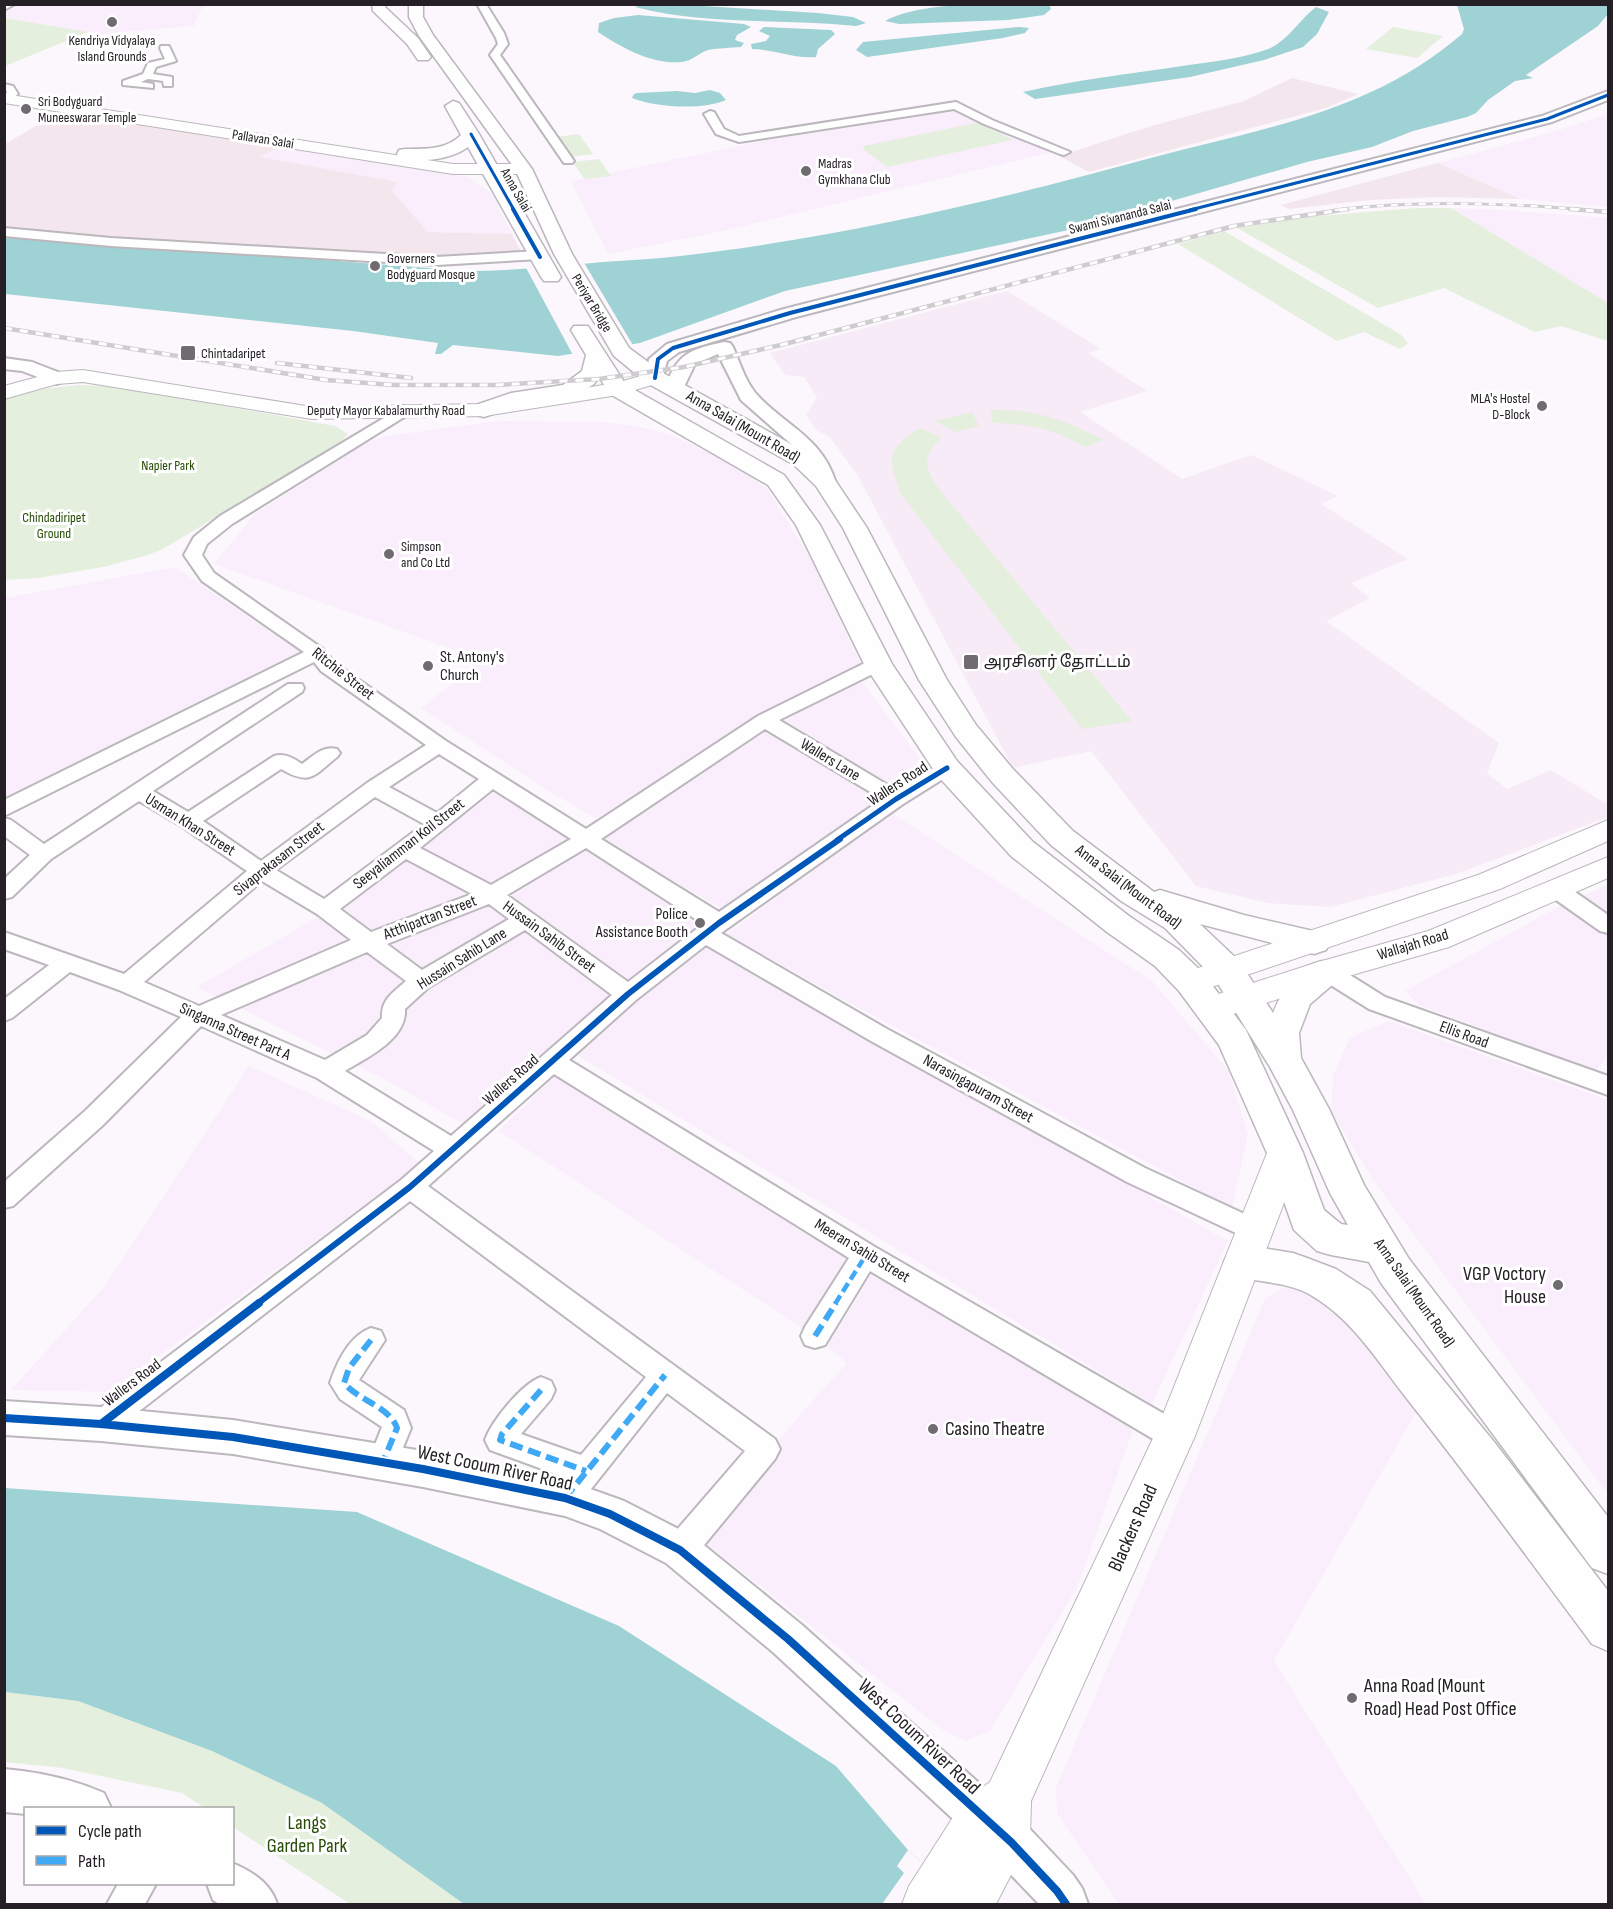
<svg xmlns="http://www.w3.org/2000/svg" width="1613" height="1909" font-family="'Sofia Sans Condensed','Noto Sans Tamil',sans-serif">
<rect width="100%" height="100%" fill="#fbf7fc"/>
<!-- built -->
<path fill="#faeefd" d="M24,4L203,5L194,26L100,34L5,18L4,12Z
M954,101L1053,152L718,232L608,254L571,181Z
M1608,114V207L1520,199L1438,163L1553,132Z
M280,146L468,177L492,194L512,234L428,232L391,191L397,183L259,157Z
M1451,208L1503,210L1608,218V303Z
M499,421L600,422L636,426L671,435L735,465L767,489L817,569L862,667L596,818L552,793L421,708L483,660L214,564L255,514L365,443L386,436Z
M175,567L305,655L5,803V598Z
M860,679L934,777L892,793L776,718Z
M766,726L882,799L721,908L593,835Z
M491,784L704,929L463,1124L386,1080L197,987L316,918Z
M890,812L1152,981L1228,1070L1248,1134L1232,1208L837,996L727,934Z
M1608,884V914L1583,896Z
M1562,905L1608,936V1056L1595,1071L1419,1005L1405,991Z
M714,948L1228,1241L1152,1404L572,1052L697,949Z
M1389,1021L1608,1100V1494L1373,1180L1331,1111L1333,1075L1350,1038Z
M249,1066L372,1122L420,1164L110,1392L11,1390L104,1287Z
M560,1071L855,1256L807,1331L499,1131Z
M876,1267L1135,1424L1077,1588L990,1731L966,1741L943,1730L698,1537L806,1408L847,1363L827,1347Z
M1286,1286L1315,1297L1369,1343L1418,1409L1274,1661L1426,1904H1119L1058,1815L1055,1790L1265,1299Z"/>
<!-- industrial -->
<path fill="#f3e7ed" d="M1292,78L1358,94L1326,108L1089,172L1059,156L1148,127L1244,101Z
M60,112L280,146L260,157L397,182L392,191L428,232L512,234L521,252L444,259L96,236L5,228V144Z
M1438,163L1520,199L1437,197L1370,200L1289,209L1281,205Z"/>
<!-- medical -->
<path fill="#f6ebf6" d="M1007,291L1101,349L1088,353L1147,391L1080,412L1182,479L1251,455L1338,496L1321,504L1408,559L1351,583L1370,598L1326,621L1499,743L1487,773L1507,789L1551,770L1608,805V817L1456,874L1330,907L1268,903L1196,886L1091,751L1013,768L858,476L830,437L816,430L806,415L817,397L804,377L785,375L770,353Z"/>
<!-- green -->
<path fill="#e4efdd" d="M4,18H5L88,32L5,66Z
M1393,27L1443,36L1417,58L1366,49Z
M980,122L1013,140L887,167L863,149L864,146Z
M579,134L593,154L562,158L548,138Z
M599,159L611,176L584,179L573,162Z
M1417,208H1451L1608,303V341L1561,326L1535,332L1444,288L1378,308L1237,228L1305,217Z
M1224,231L1400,334L1408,343L1400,349L1364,332L1337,341L1178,244Z
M80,385L120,387L335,426L348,434L338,444L163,549L148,555L103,567L38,578L5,580V398L49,388Z
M990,410C1038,410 1061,418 1103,440L1086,447C1048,428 1035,424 993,423Z
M972,412L979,426L955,432L935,421Z
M920,428L942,437C922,458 923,464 938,488L1132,721L1082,729L900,493C888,457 886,449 920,428Z
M5,1692L78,1701L212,1751L322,1803L464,1904H350L233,1827L232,1808H205L182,1793L63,1768L5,1762Z"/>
<!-- water -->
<path fill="#9fd2d4" d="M670,4L818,13L853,17L866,23L856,26C783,18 707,26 635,7L640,5Z
M1049,4L1051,9L1044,15L1008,20L899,24L885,21C923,0 1004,4 1049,4Z
M1457,5H1608V14L1598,26L1526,75L1533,78L1515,81L1488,100L1476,113L1467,117L1413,131L1372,147L1307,162L1078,228L785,291L640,343L558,356L453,345L441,354H435L438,343L353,331L5,294L4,236L468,271C513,271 558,266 603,262C628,260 654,259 680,256C838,238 994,201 1147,159C1259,129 1371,113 1462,34L1464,29Z
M1316,7L1329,12L1317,34L1303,47L1264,60L1190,77L1035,99L1023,92C1076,80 1129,74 1182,66C1210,62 1241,59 1268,49C1288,41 1299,20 1316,7Z
M638,15L744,24L751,27L737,35L735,40L744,43L741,47C731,48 718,48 708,50C699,53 692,61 682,62C653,65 622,48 598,32L599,23L614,18Z
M764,27L831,30L835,34L818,49L816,57C795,59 773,49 752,49L751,44L766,41L770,36L759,31Z
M1019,27L1029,28L1025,33L1003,38L867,57L856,50L863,42Z
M710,90L720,93L726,100C703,110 658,108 632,98L634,94L637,93L677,91L695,93Z
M4,1488L357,1512L619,1626L836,1766L908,1850L942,1881L953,1904H464L322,1803L212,1751L78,1701L5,1692Z"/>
<!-- pier -->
<path fill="#fbf7fc" d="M583,261L634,347L574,357L525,266Z
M908,1850L948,1886L956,1904H882L904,1873L897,1866Z"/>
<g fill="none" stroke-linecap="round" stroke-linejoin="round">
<!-- minor casing -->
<g stroke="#bbb7bc" stroke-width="4">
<path id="minor" d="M4,4H15L4,10Z
M477,4H486L504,33L508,44L500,55L574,161L572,163H564L490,55L498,44L496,38Z
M161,46H169L176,61L156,67L153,74L172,77V86H164L163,81L148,79L141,82L153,84V88L123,85V81L143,74L148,63L165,59L160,48Z
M4,84L13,86L18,94L10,100L4,101V94L7,93Z
M956,102L992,120L1070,152L1064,155L1060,154L984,124L954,109L739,142L716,134L704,114L710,111L714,112L724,129L739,136Z
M4,228L111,238L437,257L540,251L546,255L540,259L437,265L111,246L4,236Z
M404,406L412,411L409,414L232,524L207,544L202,555L214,573L323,649L335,663L446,741L586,829L758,716L871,660H885L887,664L885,668L779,720L896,790L940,764L947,762L954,764L957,768L954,772L903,804L721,933L887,1029L1145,1168L1264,1223L1268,1231L1264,1239L1255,1242L1127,1182L871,1041L706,945L636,1000L569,1060L875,1247L1185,1426L1190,1436L1185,1446L1175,1450L1165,1446L870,1271L825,1345L815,1348L805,1345L801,1336L805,1327L849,1258L554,1074L428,1186L775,1439L780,1449L775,1459L691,1561L680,1565L669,1561L665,1550L669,1539L745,1451L667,1393L576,1508L565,1512L554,1508L550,1498L564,1477L490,1450L485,1440C492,1420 522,1384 541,1377L551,1381L555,1390L551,1399L521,1434L581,1455L646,1377L410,1201L111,1433L101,1437L91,1433L87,1424L91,1415L401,1180L434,1151L317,1078L201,1026L103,1125L13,1206L4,1208V1182L85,1111L181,1017L119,990L70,972L12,1018L4,1021V999L49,965L4,949V932L124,974L247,871L181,826L139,801L51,859L12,897L4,899V879L30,855L4,836V818L11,820L44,844L288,684H302L304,688L302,692L153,791L188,812L274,756C285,753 293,758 302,764C313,756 323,745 337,749L340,753L337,757C313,776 311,786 281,769L203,821L261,861L367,783L426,745L321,671L314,662L4,816V800L304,652L202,581L184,555L194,537L220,516ZM765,729L882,799L719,912L601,839ZM439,754L479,779L437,813L389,787ZM493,789L571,839L491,885L420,848ZM375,797L424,824L324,899L276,870ZM586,848L703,924L628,982L507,895ZM406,859L472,894L371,932L340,909ZM262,881L317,914L351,940L199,1006L144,982ZM489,904L509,919L422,970L387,944ZM525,930L612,995L451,1136L345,1071C368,1057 407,1039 405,1009L429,987ZM367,952L406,981C393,993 381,999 382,1018L367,1035L325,1060L221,1015Z
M1557,883L1565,885L1608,915V933L1600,931L1549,895L1546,890L1549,885Z
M1326,963L1334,965L1385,997L1608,1076V1095L1369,1009L1318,977L1315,971L1318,965Z
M371,1328L381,1331L385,1340L359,1380L404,1410L411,1428L393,1472L383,1476L373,1472L368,1462L382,1427L340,1399L330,1383C337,1362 349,1336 371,1328Z
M118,1884H156L145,1904H107Z"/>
</g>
<!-- tertiary casing -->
<g stroke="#bbb7bc" stroke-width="4">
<path id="tertiary" d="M1608,91V100L1552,122L796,317L679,352L667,361L662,382H648L646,378L649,359L667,344L784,309L1542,116Z
M724,342L730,343L733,347C740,363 746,384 759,397C789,428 822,438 836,483L833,487H819L812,469L799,451L741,400L718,354L695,364L682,391H668L666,387C676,353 692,349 724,342Z
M4,358L32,362L63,374L65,378L63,382L56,384L22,371L4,369Z
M4,1401L101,1407L233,1420L423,1451L565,1480L624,1501L694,1537L802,1625L1027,1826L1073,1875L1082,1888L1088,1904H1039L995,1858L774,1653L666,1563L600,1529L565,1516L423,1487L233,1454L101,1441L4,1435Z
M4,1769C39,1772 72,1779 104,1793L111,1808H26V1814L4,1812Z
M232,1863C252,1871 271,1884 277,1904H219L213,1900L207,1884H232Z"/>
</g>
<!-- secondary casing -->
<g stroke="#bbb7bc" stroke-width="2">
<path id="secondary" d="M4,94L453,164H523L531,169L523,174H453L4,103Z
M83,370L312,407L484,404L616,383L655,372L662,374L665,378L662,382L618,395L484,416L312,419L83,382L57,384L4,399V386L56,372Z
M1608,820V841L1500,889L1191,994L1180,990L1175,982L1180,974L1478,875Z
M1608,857V878L1449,947L1335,980L1212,1021L1200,1018L1196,1009L1200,1000L1315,963L1428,931Z
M1285,1139L1297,1143L1303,1153L1195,1436L1031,1801L1030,1838L996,1904H902L909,1886L964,1800L990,1782L1156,1432L1267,1153L1273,1143Z"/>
</g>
<!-- primary casing -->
<g stroke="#bbb7bc" stroke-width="3">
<path id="primary" d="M372,4H386L385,7L418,38L431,57L428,60H418L407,44L373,11Z
M409,4H423V17L433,35L532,169L572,254L629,348L663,373L809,454L833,477L867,528L947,680L976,725L1012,768L1073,831L1154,892L1160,890L1244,915L1326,934L1330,942L1326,950L1314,954L1200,924L1239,961L1273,1013C1283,988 1307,953 1338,962L1343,971L1338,980L1310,1004L1299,1033L1301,1058L1329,1109L1364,1185L1409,1259L1608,1517V1574L1592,1568L1381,1283L1369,1262L1331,1255L1317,1251L1294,1230L1267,1153L1219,1045L1179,991L1155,966L1107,932L1011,856L937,775L864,664L796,525L768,485L610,394L599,377L594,384L577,395L516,406L484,417L476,415L473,410L476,405L511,393L563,385L582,371L586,355L571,330L574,326H588L626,385L784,475L820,525L892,664L957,761L1033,842L1129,916L1179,950L1203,973L1246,1030L1303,1153L1324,1210L1341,1224L1348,1225L1330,1193L1293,1110L1270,1067L1215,979L1165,928L1121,901L1051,845L992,782L956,737L919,680L843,528L816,486L793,464L647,383L614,356L554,254L515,169L419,36L409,17Z
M453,101L459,103L479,134L561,277L558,281H544L541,277L468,147C450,160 420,163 399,158L397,154L399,150L405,149C425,149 446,150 461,135L445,106Z
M1244,1245L1293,1253L1307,1258L1336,1269L1370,1291L1495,1443L1608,1591V1651L1592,1644C1531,1562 1471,1480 1408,1400C1378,1362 1352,1318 1309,1294C1286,1281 1256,1283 1230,1274L1224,1262L1230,1250Z"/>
</g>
<!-- minor -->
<use href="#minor" fill="#fefeff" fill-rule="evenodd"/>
<!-- tertiary -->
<use href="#tertiary" fill="#fefeff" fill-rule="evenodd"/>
<!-- secondary -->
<use href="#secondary" fill="#fefeff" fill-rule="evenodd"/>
<!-- primary -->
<use href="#primary" fill="#fefeff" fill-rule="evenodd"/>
<!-- rail-far1 casing -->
<g stroke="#ceccce" stroke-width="3">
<path id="rail-far1" d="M1335,210C1420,200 1504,203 1589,210"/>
</g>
<!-- rail casing -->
<g stroke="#ceccce" stroke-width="4.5">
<path id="rail" d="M1570,209L1608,212
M4,328L326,380L394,385H497L599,379L684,367L781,345L1234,226L1348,209
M277,363L411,378"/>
</g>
<!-- rail-far1 -->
<use href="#rail-far1" stroke="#fff" stroke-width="2" stroke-dasharray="7" stroke-linecap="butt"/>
<!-- rail -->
<use href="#rail" stroke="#fff" stroke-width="3" stroke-dasharray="8" stroke-linecap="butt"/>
<!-- quiet-far1 -->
<path stroke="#3fa9f5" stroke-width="4.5" stroke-dasharray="10 4.5" stroke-linecap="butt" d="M835,1304L866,1255"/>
<!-- quiet -->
<path stroke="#3fa9f5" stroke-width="6" stroke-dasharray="13 6" stroke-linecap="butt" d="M815,1336L836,1303
M371,1340L349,1368L344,1383C358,1400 390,1407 397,1428L383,1462
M541,1390L502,1434L500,1440L586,1471
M565,1498L665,1375"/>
<!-- cycleway-far4 casing -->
<g stroke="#fff" stroke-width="4.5">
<path id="cycleway-far4" d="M471,134L514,210
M1190,210L1547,119L1608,95"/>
</g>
<!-- cycleway-far3 casing -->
<g stroke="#fff" stroke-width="6">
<path id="cycleway-far3" d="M513,209L540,257
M655,378L658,359L673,348L790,313L1196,209"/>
</g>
<!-- cycleway-far2 casing -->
<g stroke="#fff" stroke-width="8">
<path id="cycleway-far2" d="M837,840L896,799L947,768"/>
</g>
<!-- cycleway-far1 casing -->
<g stroke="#fff" stroke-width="10">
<path id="cycleway-far1" d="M257,1304L410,1187L628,994L719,923L840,839"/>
</g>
<!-- cycleway casing -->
<g stroke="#fff" stroke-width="12">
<path id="cycleway" d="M4,1418L101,1424L233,1437L423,1469L565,1498L610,1514L680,1550L788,1639L1011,1842L1057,1891L1066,1904
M101,1424L259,1303"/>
</g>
<!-- cycleway-far4 -->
<use href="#cycleway-far4" stroke="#0057b8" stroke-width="3"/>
<!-- cycleway-far3 -->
<use href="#cycleway-far3" stroke="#0057b8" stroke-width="4"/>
<!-- cycleway-far2 -->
<use href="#cycleway-far2" stroke="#0057b8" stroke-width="5"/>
<!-- cycleway-far1 -->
<use href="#cycleway-far1" stroke="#0057b8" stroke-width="6"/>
<!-- cycleway -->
<use href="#cycleway" stroke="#0057b8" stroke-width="8"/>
</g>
<!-- markers -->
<g fill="#706b71" stroke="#fff" stroke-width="2">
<circle cx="112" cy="22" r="6"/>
<circle cx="26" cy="109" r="6"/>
<circle cx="806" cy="171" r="6"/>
<circle cx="375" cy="266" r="6"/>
<rect x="180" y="345" width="16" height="16" rx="3"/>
<circle cx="1542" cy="406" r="6"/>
<circle cx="389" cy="554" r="6"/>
<rect x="963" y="654" width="16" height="16" rx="3"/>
<circle cx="428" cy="666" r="6"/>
<circle cx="700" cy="923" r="6"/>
<circle cx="1558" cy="1285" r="6"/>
<circle cx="933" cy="1429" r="6"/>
<circle cx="1352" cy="1698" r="6"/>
</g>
<g text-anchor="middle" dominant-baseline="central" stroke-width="6" stroke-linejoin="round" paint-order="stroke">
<!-- far-poi labels -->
<g font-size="14" fill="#252026" stroke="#fff" text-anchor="start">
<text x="112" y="40" text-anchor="middle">Kendriya Vidyalaya<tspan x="112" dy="16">Island Grounds</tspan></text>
<text x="38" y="101">Sri Bodyguard<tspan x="38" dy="16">Muneeswarar Temple</tspan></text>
<text x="818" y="163">Madras<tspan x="818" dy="16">Gymkhana Club</tspan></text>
<text x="387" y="258">Governers<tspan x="387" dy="16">Bodyguard Mosque</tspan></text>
<text x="201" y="353">Chintadaripet</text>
<text x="1530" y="398" text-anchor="end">MLA's Hostel<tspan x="1530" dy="16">D-Block</tspan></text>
<text x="401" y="546">Simpson<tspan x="401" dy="16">and Co Ltd</tspan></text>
</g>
<!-- far-street labels -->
<g font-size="14" fill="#252026" stroke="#fff">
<text transform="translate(263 139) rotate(9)">Pallavan Salai</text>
<text transform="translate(516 190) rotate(60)">Anna Salai</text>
<text transform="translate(1120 217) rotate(-14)">Swami Sivananda Salai</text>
<text transform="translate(592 303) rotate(59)">Periyar Bridge</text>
<text x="386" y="410">Deputy Mayor Kabalamurthy Road</text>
</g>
<!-- far-park labels -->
<g font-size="14" fill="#274c05" stroke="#fff">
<text x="168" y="465">Napier Park</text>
<text x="54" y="517">Chindadiripet<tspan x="54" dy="16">Ground</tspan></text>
</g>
<!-- street labels -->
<g font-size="16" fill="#252026" stroke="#fff">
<text transform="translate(743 427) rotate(30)">Anna Salai (Mount Road)</text>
<text transform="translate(343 674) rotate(38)">Ritchie Street</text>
<text transform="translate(830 760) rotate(31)">Wallers Lane</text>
<text transform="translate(898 784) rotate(-33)">Wallers Road</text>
<text transform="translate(190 825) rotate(32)">Usman Khan Street</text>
<text transform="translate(409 844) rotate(-38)">Seeyaliamman Koil Street</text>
<text transform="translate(279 859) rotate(-38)">Sivaprakasam Street</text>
<text transform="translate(1128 887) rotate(37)">Anna Salai (Mount Road)</text>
<text transform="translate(430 918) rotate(-21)">Atthipattan Street</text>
<text transform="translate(549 937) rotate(36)">Hussain Sahib Street</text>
<text transform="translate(1413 945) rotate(-17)">Wallajah Road</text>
<text transform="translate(462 959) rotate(-32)">Hussain Sahib Lane</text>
<text transform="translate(235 1032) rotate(24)">Singanna Street Part A</text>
<text transform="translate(1464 1035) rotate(20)">Ellis Road</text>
<text transform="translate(511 1080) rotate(-41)">Wallers Road</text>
<text transform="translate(978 1089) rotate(29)">Narasingapuram Street</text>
<text transform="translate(862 1251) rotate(31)">Meeran Sahib Street</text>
<text transform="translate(1414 1293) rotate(55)">Anna Salai (Mount Road)</text>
<text transform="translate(132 1383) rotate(-37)">Wallers Road</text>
</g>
<!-- poi labels -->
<g font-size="16" fill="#252026" stroke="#fff" text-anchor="start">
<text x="440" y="657">St. Antony's<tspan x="440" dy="18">Church</tspan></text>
<text x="984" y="662">அரசினர் தோட்டம்</text>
<text x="688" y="914" text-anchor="end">Police<tspan x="688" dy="18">Assistance Booth</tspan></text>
</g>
<!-- near-poi labels -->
<g font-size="20" fill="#252026" stroke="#fff" text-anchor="start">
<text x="1546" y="1274" text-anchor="end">VGP Voctory<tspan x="1546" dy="23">House</tspan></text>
<text x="945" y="1429">Casino Theatre</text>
<text x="1364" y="1686">Anna Road (Mount<tspan x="1364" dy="23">Road) Head Post Office</tspan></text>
</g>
<!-- near-street labels -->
<g font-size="20" fill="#252026" stroke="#fff">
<text transform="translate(495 1468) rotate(12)">West Cooum River Road</text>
<text transform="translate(1133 1528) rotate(-66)">Blackers Road</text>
<text transform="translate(919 1737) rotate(43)">West Cooum River Road</text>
</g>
<!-- near-park labels -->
<g font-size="20" fill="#274c05" stroke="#fff">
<text x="307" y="1823">Langs<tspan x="307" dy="23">Garden Park</tspan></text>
</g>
</g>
<!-- border -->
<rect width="1613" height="1909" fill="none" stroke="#252026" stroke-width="12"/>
<!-- legend -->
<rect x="24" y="1807" width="210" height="78" fill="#ffffff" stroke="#a8a6a8" stroke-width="1.5"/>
<rect x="36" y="1826" width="30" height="9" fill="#0057b8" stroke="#a8a6a8" stroke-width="1.5"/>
<text x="78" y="1837" font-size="18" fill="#252026">Cycle path</text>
<rect x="36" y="1856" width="30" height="9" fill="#3fa9f5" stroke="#a8a6a8" stroke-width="1.5"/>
<text x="78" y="1867" font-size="18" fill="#252026">Path</text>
</svg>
